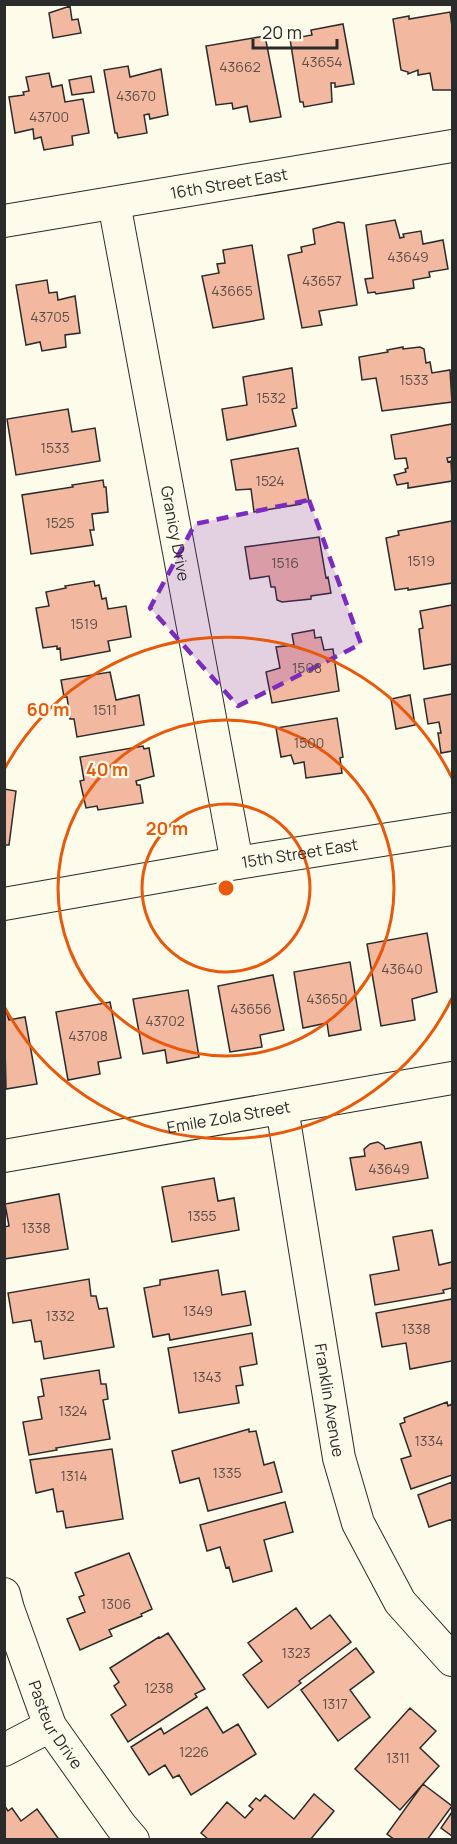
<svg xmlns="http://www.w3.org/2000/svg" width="457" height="1844" font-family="Manrope,sans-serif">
<rect width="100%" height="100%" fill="#fdfbea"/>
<!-- building -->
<path fill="#f2b8a0" stroke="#2b2b2b" stroke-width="1.5" d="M70,6L72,20L78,19L81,33L53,38L49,13Z
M450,12L452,27V90H433L430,73L418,75V70L408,74V72L401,70L393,19L409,16V19Z
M343,24L354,84L335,87V83H331L332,102L304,107L303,102H300L290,39L312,35L311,30Z
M265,36L281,117L250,122L247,106L233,109L232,103L216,105L206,46Z
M128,66L130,77L161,69L168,115L150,119L149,114L144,115L147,133L118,138L117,133H115L104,70Z
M49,73L52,87L62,85L65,102L83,99L89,133L72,136L73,145L44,150L41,137L34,139L33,129L15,133L9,97L24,95L23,92L29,91L26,77Z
M91,76L94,92L72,95L69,80Z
M395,220L400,238L404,237L403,234L421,231L423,244L443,240L448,269L429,272L430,277L413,280L414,288L376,294L375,292L368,293L365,279L373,278L366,225Z
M338,222L344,223L357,305L319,311L322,325L302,328L288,255L302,252L301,247L315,244L313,229Z
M252,245L264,319L213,328L202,276L219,273L217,264L225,263L223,250Z
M47,280L49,293L57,292L58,300L75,296L80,333L65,335L66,347L42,351L40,342L26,345L16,285Z
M403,347V349L420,347L424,349L426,363L430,362L432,373L450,370L452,402L382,411L376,378L362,380L359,357L388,352L387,350Z
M292,368L297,408L292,409L296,426L227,440L222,409L247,405L243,377Z
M68,409L72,432L95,428L100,461L16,475L7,419Z
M452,424V457L447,458L448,462L451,461L452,481L408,488V483L397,485L394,475L406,472L405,469L408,468L406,458L395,459L391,435Z
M298,448L309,501L301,502V504L254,512L251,489L236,490L231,460Z
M103,480L104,487H106L108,512L92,514L94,530H90L93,545L31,554L22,495L73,487L72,485Z
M452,521V583L408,590V588L395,590L386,538L399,535L398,531Z
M319,537L326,578L328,577L331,593L311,596V599L282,602L277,600L275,587H271L269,576L250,579L245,547Z
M94,581L95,586L99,585L102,599L106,598L108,609L126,606L131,637L108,641L110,651L61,660L60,648L57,649V646L43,648L36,608L49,606L46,592L66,588L65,586Z
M452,605V664L424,669L419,629L423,628L420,611Z
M314,630L315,638L321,637L324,650L333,649L339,691L272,703L266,672L280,668L276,647L294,645L292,634Z
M110,672L116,700L139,695L144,725L77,737L74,719H70L67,697H64L61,680Z
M452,694V751L441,753L438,733H441L439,722L428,724L424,699Z
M410,695L415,725L396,729L391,699Z
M337,718L343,757L340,758L342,773L306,778L304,762L294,764L291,755L281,757L276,728Z
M143,746L144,749L149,748L154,776L136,781L137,785H140L143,803L98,810L97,806L86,808L80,781L84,780L80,757Z
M4,789L16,791L9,845H4Z
M427,933L437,992L412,999L415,1020L381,1026L367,944Z
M350,962L361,1030L329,1036L327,1023L303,1028L294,972Z
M273,975L284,1030L260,1035L262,1047L230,1052L218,986Z
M188,990L199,1057L167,1063L165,1050L143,1054L133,999Z
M110,1002L121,1058L98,1062L100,1074L68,1080L56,1012Z
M4,1005L9,1020L25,1017L37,1084L6,1089Z
M378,1142L384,1146L385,1149L421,1142L428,1178L356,1190L350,1158L365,1156L364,1149L370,1144Z
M214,1178L218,1201L234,1198L239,1230L172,1242L162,1187Z
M59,1194L68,1249L4,1259V1227L9,1226L5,1204Z
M432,1230L439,1265L452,1262V1288L443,1290L444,1293L375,1305L370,1275L399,1270L393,1237Z
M218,1270L222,1295L245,1291L251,1325L170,1340L169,1334L153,1337L144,1288L160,1285V1280Z
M89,1279L91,1296H96L99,1309L107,1308L114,1347L44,1359L41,1341L35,1342L31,1320L13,1323L8,1293Z
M452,1299V1361L410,1369L406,1343L382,1347L376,1313Z
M252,1333L257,1364L240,1367L243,1385L236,1386L239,1403L179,1413L168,1348Z
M99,1370L101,1384H106L108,1399L103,1400L110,1439L56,1448L57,1450L29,1455L23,1422L42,1419L38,1397L44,1396L41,1379Z
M447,1402L448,1406L452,1404V1475L411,1489L401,1459L411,1456L400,1424L405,1422L404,1418Z
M249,1429V1432L256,1431L264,1465L274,1462L282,1492L208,1511L199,1478L180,1483L172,1451Z
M112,1449L123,1519L66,1528L63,1511L57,1512L53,1489L36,1493L30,1460Z
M452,1482V1522V1519L429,1527L418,1495Z
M285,1502L293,1532L264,1540L272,1571L233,1582L229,1567L226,1568L220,1547L207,1551L200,1525Z
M129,1553L152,1609L141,1614L142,1616L109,1630L112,1636L80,1650L67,1619L85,1612L79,1597L84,1595L75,1573Z
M296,1608L311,1629L330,1615L351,1642L299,1681L301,1683L268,1708L243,1675L262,1661L248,1643Z
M168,1633L205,1689L195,1694L197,1697L128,1742L111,1715L126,1705L114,1686L119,1682L110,1668L159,1637L160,1638Z
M356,1648L374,1672L350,1690L370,1717L338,1741L301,1690Z
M207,1707L223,1733L238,1724L256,1754L191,1795L179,1775L173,1778L165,1765L149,1775L131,1747L161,1728L164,1734Z
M410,1708L436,1731L420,1748L439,1766L400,1810L355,1769Z
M423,1784L452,1806L427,1840H395L387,1834Z
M314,1794L334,1811L310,1840H209L201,1833L227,1802L245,1818L253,1809L249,1806L256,1798L260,1801L265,1795L294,1819Z
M4,1805L8,1811L12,1808L21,1821L37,1809L58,1838L55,1840H4Z
M452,1812V1836L441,1828Z"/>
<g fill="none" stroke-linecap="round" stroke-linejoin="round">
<!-- minor casing -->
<g stroke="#2b2b2b" stroke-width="34">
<g id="minor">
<path id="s1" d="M114,203L237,863"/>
<path id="s2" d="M4,221L452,146"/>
<path id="s3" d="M4,904L237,863L452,829"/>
<path id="s4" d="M282,1108L339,1458L358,1523L400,1602L452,1660"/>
<path id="s5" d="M4,1156L452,1078"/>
<path id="s6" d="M4,1594L8,1609L50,1726L121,1826L133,1840"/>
<path d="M4,1750L50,1726"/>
</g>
</g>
<!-- minor -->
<use href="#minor" stroke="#fdfbea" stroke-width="32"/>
</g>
<!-- marked area -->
<path fill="#7b2cbf" fill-opacity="0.2" stroke="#7b2cbf" stroke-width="4.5" stroke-dasharray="12 8" stroke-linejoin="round" d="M309,500L361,644L238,706L150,608L195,524Z"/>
<!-- distance rings -->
<g fill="none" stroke="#e8590c" stroke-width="3">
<circle cx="226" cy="888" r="84"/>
<circle cx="226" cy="888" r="168"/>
<path d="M452 998A252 252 0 0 1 5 1008M5 768A252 252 0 0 1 452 778"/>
</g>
<g text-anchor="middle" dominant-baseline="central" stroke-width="4.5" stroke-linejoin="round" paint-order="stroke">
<!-- number labels -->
<g font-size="14" fill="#5d4e48">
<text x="322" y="61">43654</text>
<text x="240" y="66">43662</text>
<text x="136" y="95">43670</text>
<text x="49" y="116">43700</text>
<text x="408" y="256">43649</text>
<text x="322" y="280">43657</text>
<text x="232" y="290">43665</text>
<text x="50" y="316">43705</text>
<text x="414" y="379">1533</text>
<text x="271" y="397">1532</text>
<text x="55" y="447">1533</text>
<text x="270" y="480">1524</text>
<text x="60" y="522">1525</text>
<text x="421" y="560">1519</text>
<text x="285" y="562">1516</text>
<text x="84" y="623">1519</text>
<text x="307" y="667">1508</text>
<text x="105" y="709">1511</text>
<text x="309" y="742">1500</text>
<text x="402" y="968">43640</text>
<text x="327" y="998">43650</text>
<text x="251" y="1008">43656</text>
<text x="165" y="1020">43702</text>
<text x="88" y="1035">43708</text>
<text x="389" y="1168">43649</text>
<text x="202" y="1215">1355</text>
<text x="36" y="1227">1338</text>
<text x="198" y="1310">1349</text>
<text x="60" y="1315">1332</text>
<text x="416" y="1328">1338</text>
<text x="207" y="1376">1343</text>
<text x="73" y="1410">1324</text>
<text x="429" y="1440">1334</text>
<text x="227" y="1472">1335</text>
<text x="74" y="1475">1314</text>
<text x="116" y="1603">1306</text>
<text x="296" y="1652">1323</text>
<text x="159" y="1687">1238</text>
<text x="335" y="1703">1317</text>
<text x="194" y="1751">1226</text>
<text x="398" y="1757">1311</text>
</g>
<!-- street labels -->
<g font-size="16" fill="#2b2b2b" stroke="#fdfbea">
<text stroke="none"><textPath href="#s2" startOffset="228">16th Street East</textPath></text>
<text stroke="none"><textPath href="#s1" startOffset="336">Granicy Drive</textPath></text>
<text stroke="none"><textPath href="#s3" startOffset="300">15th Street East</textPath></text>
<text stroke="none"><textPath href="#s5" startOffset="228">Emile Zola Street</textPath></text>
<text stroke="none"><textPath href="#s4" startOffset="296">Franklin Avenue</textPath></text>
<text stroke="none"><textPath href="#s6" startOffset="141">Pasteur Drive</textPath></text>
</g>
</g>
<circle cx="226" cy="888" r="9" fill="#e8590c" stroke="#fdfbea" stroke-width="3"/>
<g font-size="18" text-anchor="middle" font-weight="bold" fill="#e8590c" stroke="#fdfbea" stroke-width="4.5" stroke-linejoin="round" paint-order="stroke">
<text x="48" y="716">60 m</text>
<text x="107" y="776">40 m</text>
<text x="167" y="835">20 m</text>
</g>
<!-- border -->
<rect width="457" height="1844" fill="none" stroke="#2b2b2b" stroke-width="12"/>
<!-- scale -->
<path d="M253 39v9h84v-9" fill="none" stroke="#2b2b2b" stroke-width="3"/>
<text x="262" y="39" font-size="18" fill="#2b2b2b" stroke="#fdfbea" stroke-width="4.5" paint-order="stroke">20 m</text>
</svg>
